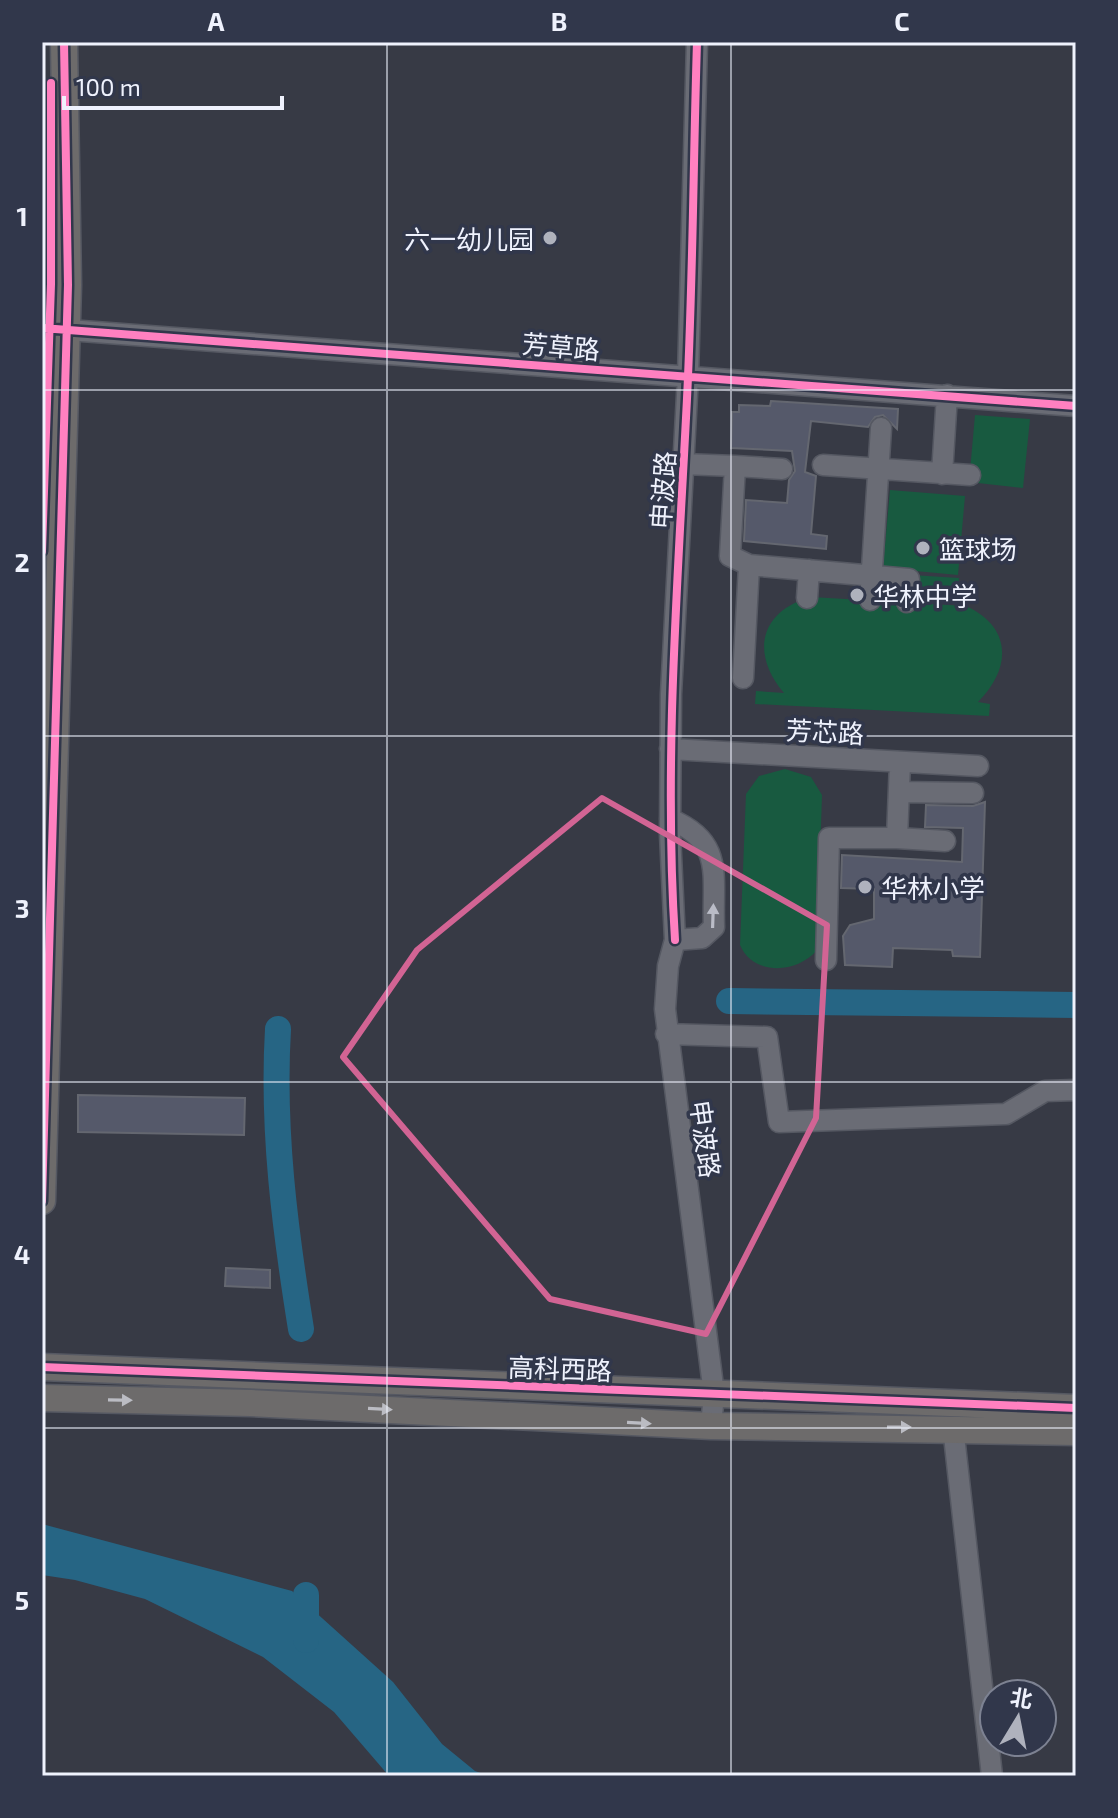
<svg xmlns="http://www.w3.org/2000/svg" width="1118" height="1818" font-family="'Exo 2','Noto Sans SC',sans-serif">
<rect width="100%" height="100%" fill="#373a45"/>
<!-- green -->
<path fill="#185a40" d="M975,415L1030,419L1023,488L969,482Z
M890,490L965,496L958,575L883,568Z
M912,575L959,578L957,600L910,598Z
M811,597L966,606C1012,627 1012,668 978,702L990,704L989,716L755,704L756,691L784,693C750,653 760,611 811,597Z
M785,769L811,777L822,795L817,950C797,974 753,976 740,945L746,794L759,776Z"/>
<!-- water -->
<path fill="#266584" d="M42,1524L292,1591L393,1682L442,1744L475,1771L489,1776H389L334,1712L263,1657L145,1599L75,1580L42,1575Z"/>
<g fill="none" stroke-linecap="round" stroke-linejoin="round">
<!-- river -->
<path stroke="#266584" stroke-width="26" d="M729,1001L1076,1005
M278,1029C272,1130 285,1229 301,1329
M306,1595V1640"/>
</g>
<!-- building -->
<path fill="#55596a" stroke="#646770" stroke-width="2" d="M771,401L898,409L897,429L883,415L875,417L868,427L811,421L805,472L816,476L811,534L827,536L826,549L744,541L746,500L787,503L789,480L795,471L792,451L731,448L732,412H739V405L770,406Z
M985,802L980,957L953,956L952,950L893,948L892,967L845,965L843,936L850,925L874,919V889L841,888L842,855L962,862L963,828L925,827L926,805L973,806Z
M78,1095L245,1098L244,1135L78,1132Z
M226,1268L270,1270V1288L225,1286Z"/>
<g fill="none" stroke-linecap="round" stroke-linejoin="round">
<!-- minor casing -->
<g stroke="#555862" stroke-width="23">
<path id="minor" d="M697,42L688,376L671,694L670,834L675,940L668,966L665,1009L714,1394L711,1426
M42,328L1076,406
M683,464L735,466L730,556L749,565L743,678
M823,465L970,475
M735,466L782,469
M942,474L947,395
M749,565L909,579L907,602
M807,598L809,570
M870,600L881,428
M670,749L978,766
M900,762L897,838L945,841
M899,792L973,793
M670,819C725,842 712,875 714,927L702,938L675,940
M826,960L829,838H897
M666,1034L767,1037L779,1122L1006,1114L1045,1091L1076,1090
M953,1427L992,1776"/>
</g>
<!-- major casing -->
<g stroke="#555862" stroke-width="29">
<path id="major" d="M42,1201L68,285L64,42
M42,1367L1076,1408
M42,1398L251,1403L711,1426L1076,1432"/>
</g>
<!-- minor -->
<use href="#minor" stroke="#6a6c75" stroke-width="20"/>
<!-- major -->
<use href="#major" stroke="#6d6b6b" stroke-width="26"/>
<!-- cycleway casing -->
<g stroke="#31374b" stroke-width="13">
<path id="cycleway" d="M42,328L1076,406
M42,551L51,284V83
M675,940C664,765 677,592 686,418C693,293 693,167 697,42
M42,1201L68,285L64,42
M42,1367L1076,1408"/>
</g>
<!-- cycleway -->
<use href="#cycleway" stroke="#ff80c0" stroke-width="8"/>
</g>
<!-- one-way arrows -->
<defs><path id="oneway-solid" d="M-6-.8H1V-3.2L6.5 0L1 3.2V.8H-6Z" transform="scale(2)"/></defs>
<use fill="#babcc7" href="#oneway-solid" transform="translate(713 916) rotate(-88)"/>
<g fill="#bbbcc3">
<use href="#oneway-solid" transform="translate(120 1400) rotate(1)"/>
<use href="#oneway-solid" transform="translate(380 1409) rotate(3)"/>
<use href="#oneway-solid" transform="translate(639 1423) rotate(3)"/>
<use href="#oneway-solid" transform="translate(899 1427)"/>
</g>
<!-- marked area -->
<path fill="none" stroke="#d26494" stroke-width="6" stroke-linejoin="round" d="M602,798L827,925L816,1118L706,1334L550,1299L343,1057L417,950Z"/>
<!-- grid -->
<path fill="none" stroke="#eff2fd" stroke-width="2" stroke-opacity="0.55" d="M387,42V1776M731,42V1776M42,390H1076M42,736H1076M42,1082H1076M42,1428H1076"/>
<!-- markers -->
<g fill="#afb2bd" stroke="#31374b" stroke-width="3">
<circle cx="550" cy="238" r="8"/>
<circle cx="923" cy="548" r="8"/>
<circle cx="857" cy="595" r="8"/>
<circle cx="865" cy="887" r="8"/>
</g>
<g text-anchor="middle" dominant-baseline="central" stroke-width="7" stroke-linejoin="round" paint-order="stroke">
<!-- poi labels -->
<g font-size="26" fill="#eff2fd" stroke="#31374b" text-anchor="start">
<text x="534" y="238" text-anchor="end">六一幼儿园</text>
<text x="939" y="548">篮球场</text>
<text x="873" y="595">华林中学</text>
<text x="881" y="887">华林小学</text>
</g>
<!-- street labels -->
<g font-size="26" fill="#eff2fd" stroke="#31374b">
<text transform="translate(561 346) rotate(5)">芳草路</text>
<text transform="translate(662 490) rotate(-86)">申波路</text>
<text transform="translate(825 731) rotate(3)">芳芯路</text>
<text transform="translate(706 1139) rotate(82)">申波路</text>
<text transform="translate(560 1368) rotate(2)">高科西路</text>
</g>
</g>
<!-- border -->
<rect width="1118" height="1818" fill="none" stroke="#31374b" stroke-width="88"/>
<!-- north arrow -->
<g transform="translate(1018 1718) rotate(10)"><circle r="38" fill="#31374b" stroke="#7d8292" stroke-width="2"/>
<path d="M0-6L14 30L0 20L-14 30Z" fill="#afb2bd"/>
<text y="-12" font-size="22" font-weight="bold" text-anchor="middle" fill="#eff2fd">北</text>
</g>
<!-- scale -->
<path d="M64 96v12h218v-12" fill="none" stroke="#eff2fd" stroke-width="4"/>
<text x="76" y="96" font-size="24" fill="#eff2fd" stroke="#31374b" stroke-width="6" paint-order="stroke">100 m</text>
<rect x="44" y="44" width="1030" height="1730" fill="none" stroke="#eff2fd" stroke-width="3"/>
<g font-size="26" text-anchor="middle" font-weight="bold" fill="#eff2fd">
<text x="216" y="31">A</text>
<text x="559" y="31">B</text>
<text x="902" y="31">C</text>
<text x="22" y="226">1</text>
<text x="22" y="572">2</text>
<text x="22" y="918">3</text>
<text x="22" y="1264">4</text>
<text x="22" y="1610">5</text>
</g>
</svg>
